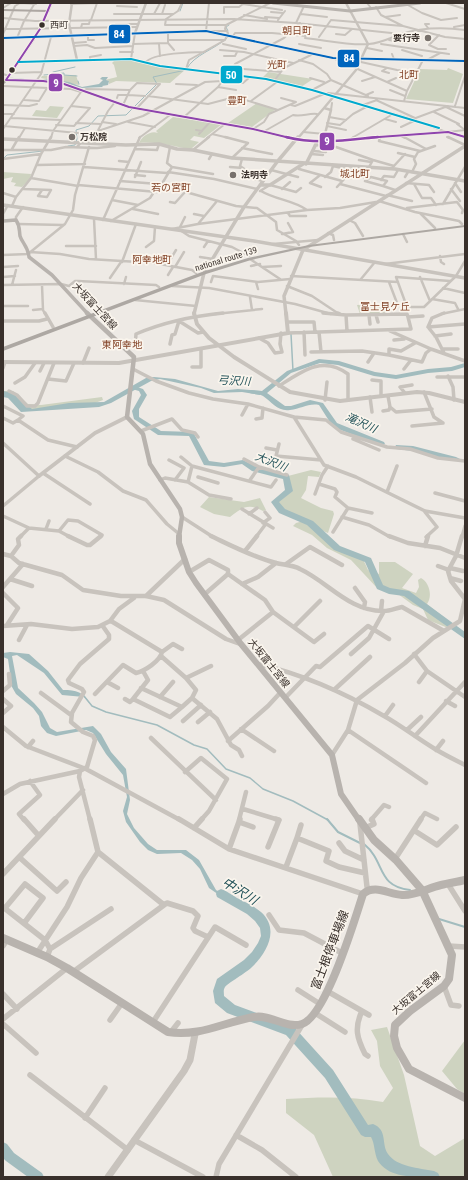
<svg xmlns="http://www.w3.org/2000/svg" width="468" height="1180" font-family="'Roboto Condensed','Noto Sans JP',sans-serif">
<rect width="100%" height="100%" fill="#eeeae5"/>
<!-- green -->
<path fill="#ced3c0" d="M115,60C139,59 162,66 186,69L170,83L116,81L109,84V81L105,80L117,77L114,65L112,63Z
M448,68L463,74L453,103L406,99L420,69L447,70Z
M268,72L313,79L301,87L262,78Z
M76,75L79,85L41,78L42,76Z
M257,103L276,109L252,127L228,123Z
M50,106L64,107L57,118L32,116L36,110L46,111Z
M173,117L222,124L204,138L194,136L190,140L199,142L191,149C173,147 157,141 139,143C142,136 151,130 158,133L156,131Z
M3,172L31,174L30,179L22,187L14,186L16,183L11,182L13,177L3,179Z
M370,304L373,307H383L385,313L360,314L357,305Z
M3,391H13L28,404L41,405L102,397L103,400L95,403H82L30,411L10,397L3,396Z
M311,470L321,472L319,477L308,476L306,490L301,498L321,508L333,511L334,514L328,533C321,531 316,524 309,521C297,515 284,515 277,503L291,490L288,476Z
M209,497L244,502L260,498L266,510L263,511C248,503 243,507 230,517L214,514L200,507Z
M303,521L340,551L363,559L368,570L379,574V562H395L413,574L402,588L416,593L419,587L418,580L421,578C429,582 433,596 427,604L455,626L448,628L428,620L423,609L413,605L398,594L378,589L351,560L327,548L312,535L293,526L296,523Z
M387,1027L404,1075L420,1146L435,1156L465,1138V1177H333L314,1135L286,1113V1099C319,1097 351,1096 383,1102L393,1088L380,1066L377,1041L371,1030Z
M465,1040V1094L457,1089L442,1071Z"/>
<!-- water -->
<path fill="#a2bcbe" d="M3,77L25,79H48L69,82L82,87L99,84L103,80L100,79L102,77H108L106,80L109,81L108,85L102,86L103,87L82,88L68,84Z
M154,377L175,379L218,391L238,389L261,391L260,395L242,392L214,393L201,388L160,379L151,381L111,403L99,407L21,412L8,398L3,397V391L13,393L32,409L69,403L104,402L146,378Z
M10,652L29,654L48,671L63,690C76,690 84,692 90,704L84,697L62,695L44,673L17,655L12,656L18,688L34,703L42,712L50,728L57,732L93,726L101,734L111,752L126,769L130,800L127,814L134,828L148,844L157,850H186L199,860L216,890L231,900L222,897L209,888L200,869L192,860L181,853L157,854L148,850L140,842L126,822L123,811L127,797L123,775L106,754L93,733L86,730L56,736L47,733L41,726L39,716L33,708L16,694L12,687L8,659L3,657V653Z"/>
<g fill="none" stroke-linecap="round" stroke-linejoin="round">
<!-- stream-far2 -->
<path stroke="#a2bcbe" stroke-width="1" d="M180,11L183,3
M228,31L226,27L229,25
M53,72L75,67
M44,75L64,73V75L77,76
M78,81L79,84
M68,146L75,145L77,139L76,130L89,126L98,116L126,115L157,84L153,77L186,70C194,54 215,50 228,37
M4,158L7,155L43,151"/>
<!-- stream-far1 -->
<path stroke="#a2bcbe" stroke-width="1.5" d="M291,334L293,371
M84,696L92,706L106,712L157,725L194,745L207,749L226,769L250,778L263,789L293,801L328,820"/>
<!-- stream -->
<path stroke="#a2bcbe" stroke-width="2" d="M327,819L338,832L360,843
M364,844C386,862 376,886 410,890
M439,919L465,927"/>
<!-- river -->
<path fill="#a2bcbe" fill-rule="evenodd" d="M319,359L339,361L375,372L396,375L428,369L451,367L465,363V367L452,371L428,373L396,379L374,376L338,365L320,363L291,373L267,393L285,406H291L310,400L323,403L337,423L384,442L385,444L382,446L333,427L319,405C308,403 301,409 290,410C278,412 272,402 263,396C258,393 252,395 248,392L251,390L262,391L287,371Z
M134,386L143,389L147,395L139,409V417L161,431L193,432L209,461L224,463L243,460L257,467L289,475L293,491L279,502L285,509L313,521L340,546L371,558L383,585L390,588L409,591L465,632V639L404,596L389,594L377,589L365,562L334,550L307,525L279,513L271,502L285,490L283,479L252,471L242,464L224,467L204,465L189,436L158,435L134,419L132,411L141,395L139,391L132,389V387Z
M396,445L413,446L456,457L460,459L456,461L413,451L396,449L395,447Z
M221,889C227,891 232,895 237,898C245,902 254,906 261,912C280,929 267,953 252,967C246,973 228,983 225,987C223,990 224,993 224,996L235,1005L294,1027L333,1070L368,1125L373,1124C388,1130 381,1144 388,1154C397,1167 419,1168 434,1171L438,1173L440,1177C421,1177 390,1180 378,1161C374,1153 375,1144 371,1137H365L361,1135L325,1078L286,1035L227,1013L215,1003L213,991L217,979L244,960L252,952L258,943L261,936L260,928L255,921L247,914L217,897L216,894L217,891Z
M3,1142L7,1144L14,1153L42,1173L44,1177H28L6,1161L3,1158Z"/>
<!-- minor-far4 -->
<path stroke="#c8c3bd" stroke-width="2" d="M182,3L178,11L166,19L165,25H226L270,3
M367,3L371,8
M446,3L465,9
M71,4L97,3
M406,4L422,13L441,20L457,18
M117,6L137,7
M376,7L381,15L403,26
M3,8L11,3
M271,12L283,13
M224,13V7H239L243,4L282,10
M114,14H173
M154,14L160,3
M162,14L165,5
M301,14L327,17
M244,15L267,19
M265,17L279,18
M385,17L400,15
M3,18L35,21L234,19L296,23L401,34
M91,20L97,3
M278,20L285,11
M331,20L403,26L445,37L465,39
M296,23L304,6
M116,27V24H138
M454,27L465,25
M81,28L82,24H89L90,20
M428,28L425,24H429
M5,29L137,27
M206,31L209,3
M210,31H227
M168,32V43L174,50
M3,34L15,6L20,3L36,4
M336,34L345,35L352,29
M88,35V40H94
M401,35L416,38
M439,35L429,45L438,49H446
M233,36L235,33H272L306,36
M319,37L331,20
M394,37L405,39
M17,38L24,21L35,3
M305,38C325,40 350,46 369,44C381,43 390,38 401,34C423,27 443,27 465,30
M168,40H225
M389,40L407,43
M73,43L86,42
M133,44L168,43
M159,44L160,56
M223,44L246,49
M299,44L321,48
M381,44L449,54
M74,46L87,45L95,48L133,46
M367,48L382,51
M220,50L244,52L293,63
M402,50L422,56
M120,52H133
M392,54L394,59
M224,56H235L237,52
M333,58L407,91
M131,59L135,33
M90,60V57L101,55
M299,60L313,64L327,74L331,80L368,96
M427,60L440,53
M18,62L131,59L160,66L266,79L312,90L412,119L446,132
M146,62C153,53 193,52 205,52
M361,62L397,70L416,72
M231,68L281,72
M387,68L382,71L389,73
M186,69L189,60L225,40L228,33L225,29L226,25
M11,73L42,72
M3,74L9,76
M310,78L324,82
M274,81L284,68L311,55
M362,81L375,77
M387,82L396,78
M176,84L197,85
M3,86L71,89L81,92
M218,87L236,90
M312,90L331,80
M390,90L405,96
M328,93L465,108
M128,95L145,96
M366,95L373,92
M148,96L208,104L231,98H239L278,110
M117,98L118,95H128
M24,100L39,101L47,88
M376,100L415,118
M251,101L277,82
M404,101L407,91L423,60
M3,105L29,106L37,104
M123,105L130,90
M291,105L295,106L324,94
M363,105L377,100
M455,106L465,76
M446,107L465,116
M136,109L160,84
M331,110L332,103
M434,112L459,124H457L465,130
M3,114H14
M184,117L218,87L235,64L284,38L300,23
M329,117L346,120
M11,118L61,120
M385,119L396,122
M413,119L448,106
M102,122L116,124
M128,122L155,127
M76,123L101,124
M327,123L340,125L353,114L366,107
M56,125L74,126L90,108L71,106
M4,126L88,134
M327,126L346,130
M401,127L416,120
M3,129L41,74L51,37
M253,129L264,122L269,114L296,102L281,98
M196,130L202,131
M263,132L293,115C302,117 308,113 317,114
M303,132L325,134
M448,132L465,130
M199,134L210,122
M212,134L229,138
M399,135L405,138
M447,137L450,138
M19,138L25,128
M51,138L53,131L81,92L86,89L130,90L137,83L160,84
M85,138L89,134L143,116L205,82L222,81L243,83L250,77
M94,138L108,111L115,102
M139,138L170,115
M207,138L225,124
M352,138L393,114"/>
<!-- minor-far3 -->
<path stroke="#c8c3bd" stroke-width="2.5" d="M225,137L248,143L232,158
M380,137L379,141L420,151
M404,137L426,149
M448,137L465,145
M351,139L354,137
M92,143L95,137
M315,145L336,147L373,160
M77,147L86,137
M242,148L272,154
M12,149L19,137
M135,149L157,150L159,144
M3,150H51L66,147L97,148L115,146
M193,150L209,137
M313,151L326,152
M398,153L415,157
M311,154L323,155
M3,159L41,154
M209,159L212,154
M242,159L240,166L243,168
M359,160L371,162
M119,161L129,162
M37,165L85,164
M333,166L355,171L353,174L367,178
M84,167L167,173
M172,167L213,174
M230,167L243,168L255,179L263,181
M369,167L373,160L394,166
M393,167L405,154
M299,169L342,181
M271,170L298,177
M168,172L214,179L257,189
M412,172L416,164L414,159L418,152L435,146
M135,175L145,176
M319,176L310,183L321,187
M135,177L141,162
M325,177L331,172L333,166
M371,177L387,181L383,186L365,181Z
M405,177L408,172
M31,178L78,186
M381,180L384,176L394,177L398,170
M120,181L158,184
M406,183L429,185L434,192
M455,183L461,192
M340,184L386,196
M414,184L422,198H431L436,205
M78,185L157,192L172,167L167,163L170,147
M383,186L395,190
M160,187L175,189L236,206L257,208L276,222L277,230L296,241L299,245
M337,187L346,177
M23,189L51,190L47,197L38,196L42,190
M282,189L290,182
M451,189L460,201
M260,191L270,185L296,192L301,188
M261,191C276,200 293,200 307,210
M3,193L16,197
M387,195L412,201
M112,200L138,205
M379,201L415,212L459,221L462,224
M170,202L175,203L185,192
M443,204L465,167
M12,206L16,197L31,178L41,154L51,137
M407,208L457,202L463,210L462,213
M133,209L158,214
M288,213L290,216H306
M420,213L435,228
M194,214L204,216
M94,219L96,259
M16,220V217L23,207
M103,220L140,137
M349,220L355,223L363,236
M3,221V214L8,205
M111,221L150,198L154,192
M18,224L63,225
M198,224L217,201
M180,227L185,217
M172,229L198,224L307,210L340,208L376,202
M180,230L189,236L232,247L249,256
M328,233L333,235L334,240
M282,234L293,232L288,223
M403,234L407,242
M273,244L318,240
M66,246H96
M146,247L154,241L155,227
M204,247L208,241
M30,252L60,254L89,259L155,263L192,270L196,273
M3,255L28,254L65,224L73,210L75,195L89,147
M440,256L441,262L444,264
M200,257L213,259
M250,259L280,279
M122,262L136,224
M385,264L465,254
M167,265L176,250
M251,266L260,264
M3,267L18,266
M175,267L184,252
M262,267L281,266
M168,275L173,267
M291,276L398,282
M3,277L15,276
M420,277L430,301
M110,278L121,262
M361,279L375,262
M450,281L396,277L407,307H424L456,276L465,261
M211,282L213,276L258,282L290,279
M256,282L258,289
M389,282L397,303
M124,284L126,277
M3,285L61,284L69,286L75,281H78L156,285L159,287
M12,285L16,270
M42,285L43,310L45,314
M172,286L209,288L295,304L331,314
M287,286L312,296L339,314
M443,288L465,293
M250,297L252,310
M432,299L455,303L458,309
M135,300L196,306
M3,306H28
M33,310L43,309
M215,314L262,309
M441,314L465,309"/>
<!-- minor-far2 -->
<path stroke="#c8c3bd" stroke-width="3.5" d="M45,313L53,327
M323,313L346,315L407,314L408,317L423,316
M338,313L340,314
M346,315L347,331
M369,315L370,324
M376,315L378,322
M3,321H39L47,319
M287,322H314L315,332
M428,327L432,318L444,313
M428,327L465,324
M428,327L436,337L444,353
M390,331L431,349L465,361
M304,332L305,355
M319,332L321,352
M288,333L411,329L408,317
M435,336L451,334
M259,338L268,343L275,353L282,352L280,344L281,333
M394,340L404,339
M170,344L172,335L175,334L179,321L198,333L203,332
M135,347L136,334C164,322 193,316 223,313
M442,349H458
M311,352L362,351L389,355V349L401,351L415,343
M389,355L422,362L426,353L431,349
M368,362L374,353
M83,363L89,348
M192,367H201V349
M3,368L5,362
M133,369L156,381L189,393L213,399L248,404L294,417L324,465L356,477L425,511L465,518
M404,369L411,360
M40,371L44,363
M448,376L453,387L454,400
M437,377H465
M48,379L66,381L74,363
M372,380L381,381V396
M15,383L25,377L35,363
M279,386C302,371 323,355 348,374V400
M9,391L17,395L27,406H35L38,403L54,363
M405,393L400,387L412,385
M388,396L390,407L396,412L432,409
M370,397L372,412
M325,400L327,382
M3,406L23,416L18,420
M383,411L389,410L390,407
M242,415L248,404
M294,417L326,420L341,432L387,447L410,449L438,458L465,461
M3,418L13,423L18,420L48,440L77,447
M256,419L262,418L263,408
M412,426L443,423L434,417L424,392
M141,431L172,419L182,430L195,433L198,437
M355,437L353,439L379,450
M3,443L39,476L3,506
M279,444L276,456L321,460
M266,448L277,450
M65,456L98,472L123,491L146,500L167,524L178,533
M181,457L192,466L188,482L209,495L231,499
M244,459L259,467L287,475
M169,460L184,468L175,480
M192,466L271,487L276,480
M43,473L90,504
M198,477L218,483
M160,480L165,478L188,482
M250,480L259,467
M319,484L335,489L337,492L335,497L348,508L333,532
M387,492L397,466
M435,493L465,501
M315,494L322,475L328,466
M348,508L372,513
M242,509L273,528
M425,512L437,527L426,537
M249,514L257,508
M3,516L29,528
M182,517L213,537
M342,517L369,525L390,537
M263,523L270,518L265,512
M46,529L49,521
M59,531L70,537
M59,531L68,520L78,521L102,535L100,537
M20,537L29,528L59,531
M256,537L265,525
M462,537L465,526"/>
<!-- minor-far1 -->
<path stroke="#c8c3bd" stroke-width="4.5" d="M68,536L87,545H90L101,536
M211,536C232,546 253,557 276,563C284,565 293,565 300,569C328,582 350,612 384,611C390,611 396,608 402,607L444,631
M389,536L408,543L440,548L465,558
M425,546L428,536
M245,551L257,536
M3,554L11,556L19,563L62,575L83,590L121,596H146L164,600L226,639L240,644
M11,556L19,545L18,539L21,536
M286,564L310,547L342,565
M438,566L449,570
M450,568L463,571
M189,572L209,560L228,570V574L205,594
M228,574L265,600L273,612L314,642L324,634
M450,578L461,581
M10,579L32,586
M242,584L258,577L276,563
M3,587L23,564
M355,588L365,602L364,608
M3,593L18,608L7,625
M146,596L185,559
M381,611L382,601
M3,626L31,624L72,629L98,627L110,621L119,609L134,598
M294,627L320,601
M19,640L27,625
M238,640L273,612
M162,652L173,644L182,649
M351,654L369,638L384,611
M414,654L427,671L465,697
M258,664C302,674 345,693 384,716C402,726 418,739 435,749C445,755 455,760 465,765
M186,678L211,666
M107,682L118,688
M419,682L427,671
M141,688L182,707L192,698L196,690L186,678L161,656
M335,689L370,657
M3,691L10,685L9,674
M41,693L71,715
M95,694L123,665L136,673C145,671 160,661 162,652L111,621
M160,697L173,682
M192,698L217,719L231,745L239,750L242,756
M285,698L316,666L320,667L368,626L389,639
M3,699L11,706L3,713
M125,699L130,702L133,699L170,717L182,707
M133,699L148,680L143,671
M446,701L455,706
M385,716L393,705
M183,721L201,705
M198,722L210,712
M3,727L26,746L86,769L180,820
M241,729L274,751
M348,730L426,783
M407,730L421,717
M415,736L465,682
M151,738L216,800
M228,741L268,706L280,693
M28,747L33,741
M436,750L443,741
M332,755L348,730L357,700L405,663L433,638L460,621L465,599L451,581L448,571L456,556L462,536
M185,772L201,758L227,779L209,811L201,820
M3,794L20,784L80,771
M243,809L279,820
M24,820L19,814L40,795L30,781
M54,820L83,790
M90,820L79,777L80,771L87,767L95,740L93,736L83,732L71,722L72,713L84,692L82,689L69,683L68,680L80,664L109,639V635L102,625
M239,820L246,792
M371,820L384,805L389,807
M420,820L425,813L437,819"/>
<!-- minor -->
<path stroke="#c8c3bd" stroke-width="5.5" d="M24,819L39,836
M179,819L229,849L363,894
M239,822L253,827
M360,824L367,887L370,889
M194,828L202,819
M365,828L374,824L372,819
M415,831L437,845L456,827
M297,838L301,825
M339,843L345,851L364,860
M268,847L279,820L276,819
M229,849L240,819
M98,852L164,905L167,903L193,911L198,916L193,928L195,931L208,937
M19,857L57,891L66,882
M395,859L421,819
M286,867L297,838L329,851L326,861L339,867L365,873
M3,874L55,819
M448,884L465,911
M3,907L45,940L50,949L47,957
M5,908L25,884L43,898L25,922
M269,915L279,930L304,933L342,953
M3,946L7,940
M449,946L465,947
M50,949L111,909
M37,953L67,907L81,878L98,852L90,819
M73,972L164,905
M444,986L451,1005L459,1006
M298,990L320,1004
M327,991L369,1015
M3,994L17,1009
M362,1011C354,1028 357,1038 365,1054L368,1056
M315,1013L345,1032
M3,1019L67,968
M110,1020L122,1003
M153,1022L215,927L246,945
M3,1024L36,1053
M171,1032L178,1023
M30,1075L128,1150
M85,1118L105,1088
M236,1135L262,1150L296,1177
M134,1140L203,1177
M216,1177L219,1164L302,1025"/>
<!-- tertiary-far3 -->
<path stroke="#c8c3bd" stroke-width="2.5" d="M72,3L69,24L77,60
M3,29H5
M135,33L146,3
M298,138L324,108
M324,138L331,110L324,108L356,70L368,44L346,3"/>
<!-- tertiary-far2 -->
<path stroke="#c8c3bd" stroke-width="3.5" d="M3,139L126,145L159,144L177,149L193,150L232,158L395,169L465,181
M323,141L324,137
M306,164L317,142
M260,185H270L303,164
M3,205L254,241L465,278
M194,314L204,273L244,207L277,162L298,137
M286,314L284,296L303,250L465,146"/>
<!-- tertiary-far1 -->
<path stroke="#c8c3bd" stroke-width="4" d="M194,313L197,324L209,338L234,357L290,392L340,401L417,392L429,393L465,402
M3,362L119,363L288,333L286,313
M39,476L95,433L127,417"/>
<!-- tertiary -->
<path stroke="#c8c3bd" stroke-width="7" d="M108,1177L184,1071L190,1060L195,1034"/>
<!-- secondary-far4 -->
<path stroke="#b8b3ae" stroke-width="3" d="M273,3L350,11L420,3
M48,11L51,3
M35,37L6,80L43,81L64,84L129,107L253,129L290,138
M3,38L206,31L333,58L465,61
M365,138L448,132L465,137"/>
<!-- secondary-far3 -->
<path stroke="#b8b3ae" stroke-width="3.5" d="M286,137C317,145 347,140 378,137
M3,221L16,220C20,226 19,229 20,236C22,243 28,246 29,257L52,275L88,314"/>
<!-- secondary-far2 -->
<path stroke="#b8b3ae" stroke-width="4.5" d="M87,313L134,357L127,417L143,434L150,464L180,509L182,517L179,537"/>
<!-- secondary-far1 -->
<path stroke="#b8b3ae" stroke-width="6" d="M179,536V543L189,572L196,583L241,644L332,755L341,794L359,820"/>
<!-- secondary -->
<path stroke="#b8b3ae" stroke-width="8" d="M359,819L374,840L396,860L422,890L452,955L449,979L444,986L410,1011L395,1025L394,1036L397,1048L409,1069L465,1098
M3,938L47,957L67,968L168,1032C200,1037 224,1022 254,1017C270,1014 286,1029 302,1024C326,1016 355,919 363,894C375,884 388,894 402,895C415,896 428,888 441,885C449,883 457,882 465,880"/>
<!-- primary -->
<path fill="#ada7a2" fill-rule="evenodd" d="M3,9L48,10L49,11L36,37L35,38L34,37L46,12L3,11Z
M3,79L8,80L3,85Z"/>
<!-- trunk -->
<path fill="#ada8a3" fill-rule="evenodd" d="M465,225V227L309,247L251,260L206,274L3,351V347L202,272L248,258L309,245Z"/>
<!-- bus-1-far1 casing -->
<g stroke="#faf5ed" stroke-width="3.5">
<path id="bus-1-far1" d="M51,3L40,29L6,80L43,81L64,84L129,107L253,129L290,138
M365,138L448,132L465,137"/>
</g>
<!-- bus-1 casing -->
<g stroke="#faf5ed" stroke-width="4.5">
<path id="bus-1" d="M286,137C317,145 347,140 378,137"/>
</g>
<!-- bus-2 casing -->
<g stroke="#faf5ed" stroke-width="3.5">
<path id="bus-2" d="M18,62L131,59L160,66L266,79L312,90L439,128"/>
</g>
<!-- bus-3 casing -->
<g stroke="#faf5ed" stroke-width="3.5">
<path id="bus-3" d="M3,38L206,31L333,58L465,61"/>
</g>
<!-- bus-1-far1 -->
<use href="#bus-1-far1" stroke="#8e44ad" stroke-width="2"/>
<!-- bus-1 -->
<use href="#bus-1" stroke="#8e44ad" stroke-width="2.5"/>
<!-- bus-2 -->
<use href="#bus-2" stroke="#00a9ce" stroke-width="2"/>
<!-- bus-3 -->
<use href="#bus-3" stroke="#0065bd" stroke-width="2"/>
</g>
<!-- markers -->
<g fill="#39302b" stroke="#faf5ed" stroke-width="1.5">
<circle cx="42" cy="25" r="3.5"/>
<circle cx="12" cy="70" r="3.5"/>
</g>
<g fill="#78716c" stroke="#faf5ed" stroke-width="1.5">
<circle cx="428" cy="38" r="4"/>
<circle cx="72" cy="137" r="4"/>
<circle cx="233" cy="175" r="4"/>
</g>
<g text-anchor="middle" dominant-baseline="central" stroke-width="3.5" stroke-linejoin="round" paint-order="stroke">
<!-- bus labels -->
<g font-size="9" fill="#39302b" stroke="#faf5ed" text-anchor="start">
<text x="50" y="25">西町</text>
</g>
<!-- far-poi labels -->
<g font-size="9" font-weight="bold" fill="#39302b" stroke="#faf5ed" text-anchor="start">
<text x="420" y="38" text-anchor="end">要行寺</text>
<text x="80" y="137">万松院</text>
<text x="241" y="175">法明寺</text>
</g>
<!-- far-street labels -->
<g font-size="9" fill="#39302b" stroke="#faf5ed">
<text transform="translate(226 259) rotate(-17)">national route 139</text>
</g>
<!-- far-quarter labels -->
<g font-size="10" fill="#844428" stroke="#faf5ed">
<text x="297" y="30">朝日町</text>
<text x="277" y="64">光町</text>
<text x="409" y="74">北町</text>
<text x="237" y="100">豊町</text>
<text x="355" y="173">城北町</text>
<text x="171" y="187">若の宮町</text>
<text x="152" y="259">阿幸地町</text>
<text x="385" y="306">富士見ケ丘</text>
<text x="122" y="344">東阿幸地</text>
</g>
<!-- street labels -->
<g font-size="10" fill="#39302b" stroke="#faf5ed">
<text transform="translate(95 306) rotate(47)">大坂富士宮線</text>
<text transform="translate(269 663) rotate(51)">大坂富士宮線</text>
<text transform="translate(416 993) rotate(-40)">大坂富士宮線</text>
</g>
<!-- water labels -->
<g font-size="11" font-style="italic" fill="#225259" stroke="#faf5ed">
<text transform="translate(234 381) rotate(3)">弓沢川</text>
<text transform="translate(361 423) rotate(24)">滝沢川</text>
<text transform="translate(271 462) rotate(21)">大沢川</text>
</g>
<!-- near-street labels -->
<g font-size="12" fill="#39302b" stroke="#faf5ed">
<text transform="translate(330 950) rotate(-69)">富士根停車場線</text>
</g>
<!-- near-water labels -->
<g font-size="13" font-style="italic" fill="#225259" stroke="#faf5ed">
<text transform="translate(240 891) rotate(32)">中沢川</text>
</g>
</g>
<g stroke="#faf5ed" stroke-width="1.5">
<rect x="108" y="24" width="23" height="20" rx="4" fill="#0065bd"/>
<rect x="337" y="49" width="23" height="19" rx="4" fill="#0065bd"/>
<rect x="220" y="65" width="23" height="19" rx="4" fill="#00a9ce"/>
<rect x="48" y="73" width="15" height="19" rx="4" fill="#8e44ad"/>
<rect x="319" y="132" width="16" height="19" rx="4" fill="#8e44ad"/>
</g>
<g font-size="11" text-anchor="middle" font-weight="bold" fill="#fff">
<text x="119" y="38">84</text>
<text x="349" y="62">84</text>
<text x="231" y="79">50</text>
<text x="56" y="87">9</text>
<text x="327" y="145">9</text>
</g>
<!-- border -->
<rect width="468" height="1180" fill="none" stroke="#39302b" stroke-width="8"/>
</svg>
